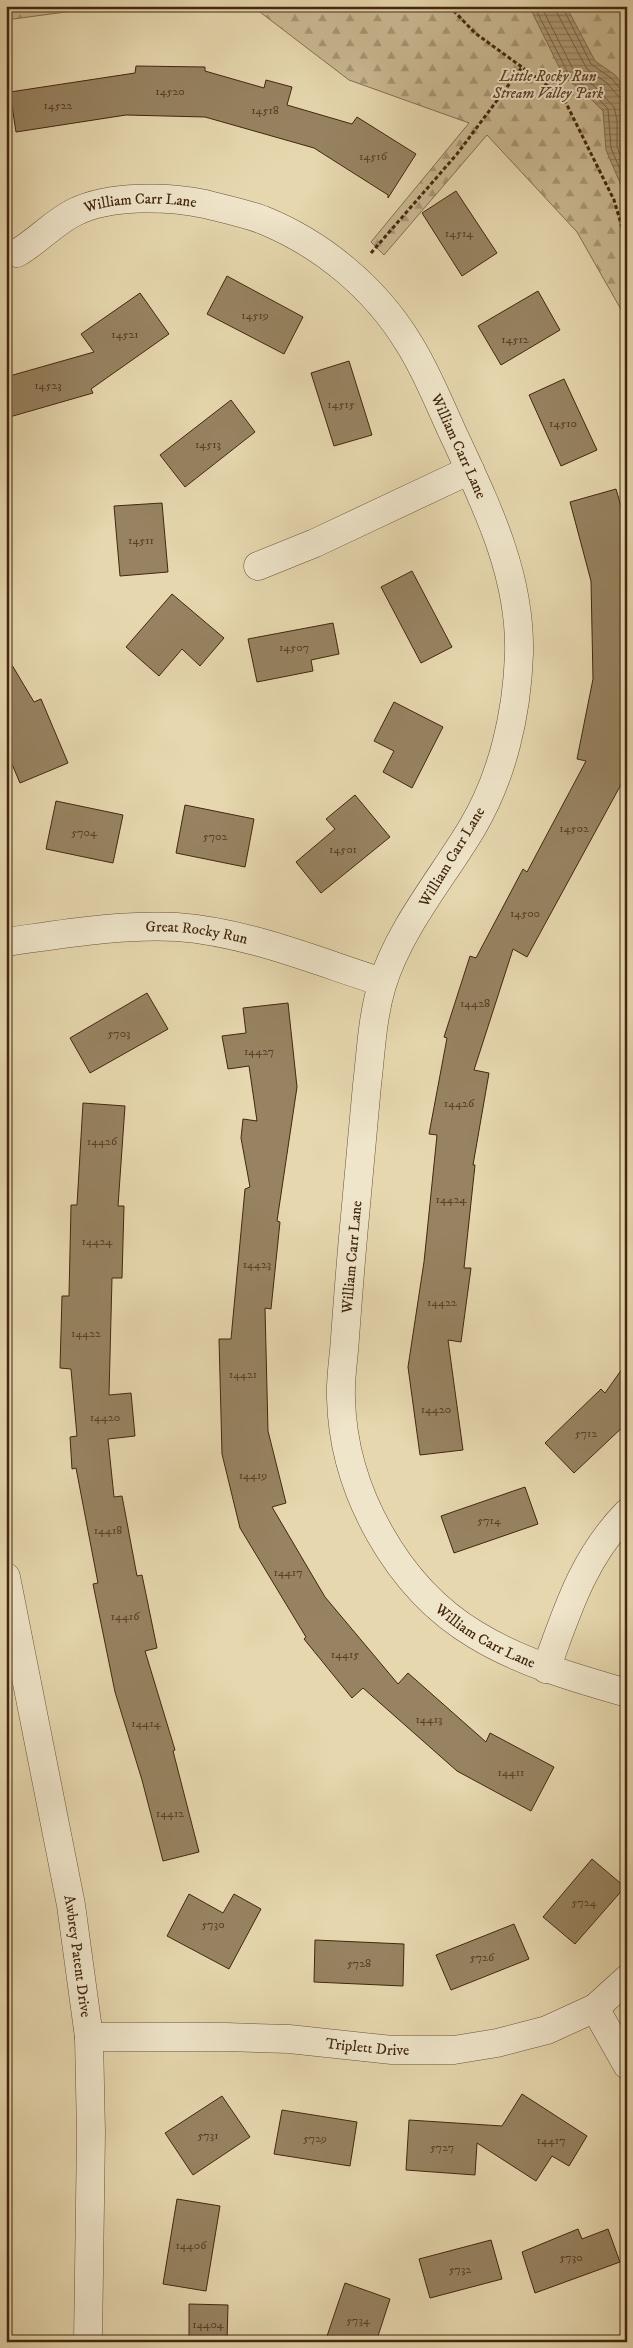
<svg xmlns="http://www.w3.org/2000/svg" width="633" height="2348" font-family="'IM FELL DW Pica',serif">
<defs>
<pattern id="forest-firs" width="22" height="20" patternUnits="userSpaceOnUse" patternTransform="scale(1.25)"><rect width="22" height="20" fill="#cab993"/><path d="M5 1l3.5 6h-7zM16 11l3.5 6h-7z" fill="#a69676"/></pattern>
<pattern id="water-rules" width="6" height="5" patternUnits="userSpaceOnUse" patternTransform="scale(1.25)"><rect width="6" height="5" fill="#ae9b78"/><path d="M0 2.5h6" fill="none" stroke="#8f7e61"/></pattern>
</defs>
<rect width="100%" height="100%" fill="#e6d7ae"/>
<filter id="stains"><feTurbulence type="fractalNoise" baseFrequency=".004" numOctaves="4"/><feColorMatrix values="0 0 0 0 .2 0 0 0 0 .09 0 0 0 0 .02 0 0 0 .5 -.17"/></filter>
<radialGradient id="worn" r=".72"><stop offset=".6" stop-color="#630" stop-opacity="0"/><stop offset="1" stop-color="#630" stop-opacity=".3"/></radialGradient>
<!-- forest -->
<path fill="url(#forest-firs)" stroke="#867050" d="M6,6H110L6,20Z
M252,6H627V320L577,232L487,135L384,255L371,242L469,123L349,80Z"/>
<!-- water -->
<path fill="url(#water-rules)" stroke="#836d4e" d="M529,6H566L595,61L615,75L627,90V199L606,150L603,111L586,94L564,77Z"/>
<g fill="none" stroke-linecap="round" stroke-linejoin="round">
<!-- shore -->
<path stroke="#786143" stroke-width="1" d="M534,6L568,73L590,90L608,109L611,148L627,186
M541,6L573,69L594,86L614,107L617,120V147L627,170
M555,6L557,13L587,69L607,83L618,96L627,99
M562,6L591,64L611,78L622,91L627,92"/>
</g>
<!-- building -->
<path fill="#978361" stroke="#42270e" d="M136,66L205,67V71L264,88L266,80L292,87L287,105L352,124L357,117L416,154L388,198V195L314,148L205,117L126,115L16,132L10,92L135,73Z
M456,191L497,253L462,276L422,213Z
M227,276L303,317L284,354L207,314Z
M538,291L560,330L501,365L478,326Z
M140,293L169,334L91,389L93,393L6,418V377L94,352L81,334Z
M349,361L372,435L334,446L311,373Z
M564,379L597,450L561,466L529,395Z
M231,400L255,432L185,487L160,455Z
M616,489L627,527V636H623V696H627V764L624,779L527,957L513,949L474,1070L489,1073L473,1165H475L464,1268H471L461,1342L448,1340L463,1450L420,1455L408,1367L424,1262L437,1135L429,1134L447,1038L444,1037L470,956L476,958L523,869L527,872L586,761L577,759L593,679L591,581L570,502Z
M162,503L168,572L120,576L114,506Z
M412,571L452,647L421,663L381,587Z
M172,594L224,638L200,666L182,649L159,676L126,647Z
M333,623L339,654L311,660L313,671L257,682L248,639Z
M6,655L34,702L41,699L68,763L20,783L6,750Z
M394,702L443,727L412,788L383,772L394,751L374,741Z
M355,795L390,837L321,893L296,862L335,829L326,819Z
M56,801L123,815L113,863L46,849Z
M185,805L254,819L245,867L176,853Z
M147,993L168,1029L90,1073L70,1038Z
M288,1003L297,1087L277,1221L280,1222L271,1309L265,1308L268,1431L286,1503L272,1507L325,1597L398,1684L408,1673L486,1742L490,1733L554,1767L531,1811L457,1771L363,1688L352,1698L304,1639L306,1637L240,1528L222,1454L219,1339H231L245,1189L250,1187L241,1138L243,1119L257,1121L249,1066L228,1069L222,1036L246,1033L243,1008Z
M83,1103L125,1106L118,1206H124L122,1278H112L109,1395L131,1393L135,1436L108,1439L114,1497L122,1496L137,1576L142,1575L157,1648L145,1651L175,1750L173,1751L199,1852L163,1861L142,1780L115,1692L93,1584L98,1583L76,1468L72,1469L70,1437L77,1436L71,1369L60,1368L62,1296H69L71,1205H77Z
M627,1362V1423L574,1473L545,1443L601,1389L605,1393Z
M525,1487L538,1524L454,1553L441,1516Z
M592,1859L625,1887L575,1944L543,1917Z
M189,1894L223,1913L234,1894L261,1909L229,1969L167,1936Z
M514,1924L529,1959L451,1990L436,1955Z
M315,1940L404,1944L403,1986L314,1982Z
M522,2094L587,2136L569,2166L552,2156L536,2181L477,2143L475,2175L406,2170L409,2120L502,2126Z
M222,2096L250,2137L193,2175L165,2133Z
M282,2110L357,2122L350,2166L274,2154Z
M177,2199L220,2206L206,2291L163,2284Z
M578,2229L582,2239L608,2229L620,2262L535,2293L522,2252Z
M491,2240L502,2279L430,2298L419,2259Z
M345,2283L390,2299L376,2342H325Z
M189,2304L228,2305L227,2342H189Z"/>
<g fill="none" stroke-linecap="round" stroke-linejoin="round">
<!-- minor casing -->
<g stroke="#6b5336" stroke-width="29">
<g id="minor">
<path id="s1" d="M17,253C38,241 54,222 75,212C109,195 168,196 205,204C224,209 244,213 263,220C322,244 375,288 408,342C428,373 441,409 457,442C488,509 521,577 519,654C517,713 503,776 472,828C442,878 399,929 382,985C372,1018 371,1052 367,1085C363,1129 359,1173 355,1216C351,1257 348,1297 345,1338C344,1357 340,1378 341,1398C343,1490 397,1588 476,1635C522,1663 575,1678 627,1693"/>
<path d="M258,566L315,543L470,470"/>
<path id="s2" d="M6,942C63,934 120,924 177,927C247,932 316,961 382,982"/>
<path id="s3" d="M6,1577L71,1905L89,2037L91,2133L88,2342"/>
<path d="M546,1669C567,1611 583,1558 627,1513"/>
<path d="M595,2008L627,2065"/>
<path id="s4" d="M89,2037H226L289,2039L392,2050H454L497,2043L547,2030L595,2008L627,1979"/>
</g>
</g>
<!-- path -->
<path stroke="#42270e" stroke-width="3" stroke-dasharray="4 2.5" stroke-linecap="butt" d="M449,6L475,33L563,97L614,200L627,244
M371,253L457,154L522,67"/>
<!-- minor -->
<use href="#minor" stroke="#efe5ca" stroke-width="28"/>
</g>
<g text-anchor="middle" dominant-baseline="central" stroke-width="4" stroke-linejoin="round" paint-order="stroke">
<!-- number labels -->
<g font-size="12" fill="#573e23">
<text x="170" y="91">14520</text>
<text x="58" y="105">14522</text>
<text x="265" y="110">14518</text>
<text x="373" y="156">14516</text>
<text x="459" y="233">14514</text>
<text x="255" y="315">14519</text>
<text x="125" y="334">14521</text>
<text x="515" y="339">14512</text>
<text x="48" y="385">14523</text>
<text x="341" y="404">14515</text>
<text x="563" y="423">14510</text>
<text x="208" y="444">14513</text>
<text x="141" y="540">14511</text>
<text x="294" y="647">14507</text>
<text x="574" y="828">14502</text>
<text x="84" y="832">5704</text>
<text x="215" y="836">5702</text>
<text x="343" y="849">14501</text>
<text x="525" y="913">14500</text>
<text x="475" y="1003">14428</text>
<text x="119" y="1033">5703</text>
<text x="259" y="1051">14427</text>
<text x="459" y="1103">14426</text>
<text x="102" y="1141">14426</text>
<text x="451" y="1199">14424</text>
<text x="97" y="1241">14424</text>
<text x="257" y="1264">14423</text>
<text x="442" y="1302">14422</text>
<text x="86" y="1333">14422</text>
<text x="243" y="1374">14421</text>
<text x="436" y="1409">14420</text>
<text x="105" y="1417">14420</text>
<text x="586" y="1433">5712</text>
<text x="253" y="1475">14419</text>
<text x="489" y="1520">5714</text>
<text x="108" y="1530">14418</text>
<text x="288" y="1572">14417</text>
<text x="125" y="1616">14416</text>
<text x="345" y="1654">14415</text>
<text x="429" y="1719">14413</text>
<text x="146" y="1723">14414</text>
<text x="511" y="1772">14411</text>
<text x="170" y="1813">14412</text>
<text x="584" y="1902">5724</text>
<text x="213" y="1924">5730</text>
<text x="482" y="1957">5726</text>
<text x="359" y="1963">5728</text>
<text x="208" y="2135">5731</text>
<text x="315" y="2138">5729</text>
<text x="551" y="2140">14417</text>
<text x="442" y="2147">5727</text>
<text x="191" y="2245">14406</text>
<text x="571" y="2257">5730</text>
<text x="460" y="2269">5732</text>
<text x="358" y="2320">5734</text>
<text x="208" y="2324">14404</text>
</g>
<!-- park labels -->
<g font-size="15" font-style="italic" fill="#5d4429" stroke="#efe5ca">
<text x="548" y="76">Little Rocky Run<tspan x="548" dy="17">Stream Valley Park</tspan></text>
</g>
<!-- street labels -->
<g font-size="15" fill="#42270e" stroke="#efe5ca">
<text stroke="none"><textPath href="#s1" startOffset="138">William Carr Lane</textPath></text>
<text stroke="none"><textPath href="#s1" startOffset="572">William Carr Lane</textPath></text>
<text transform="translate(452 857) rotate(-59)">William Carr Lane</text>
<text stroke="none"><textPath href="#s2" startOffset="192">Great Rocky Run</textPath></text>
<text transform="translate(352 1257) rotate(-85)">William Carr Lane</text>
<text stroke="none"><textPath href="#s1" startOffset="1862">William Carr Lane</textPath></text>
<text stroke="none"><textPath href="#s3" startOffset="386">Awbrey Patent Drive</textPath></text>
<text stroke="none"><textPath href="#s4" startOffset="279">Triplett Drive</textPath></text>
</g>
</g>
<!-- margin -->
<rect width="633" height="2348" fill="none" stroke="#e6d7ae" stroke-width="25"/>
<rect x="8" y="8" width="618" height="2333" fill="none" stroke="#42270e" stroke-width="2.5"/>
<rect x="12" y="12" width="608" height="2323" fill="none" stroke="#42270e"/>
<rect width="100%" height="100%" filter="url(#stains)"/>
<rect width="100%" height="100%" fill="url(#worn)"/>
</svg>
